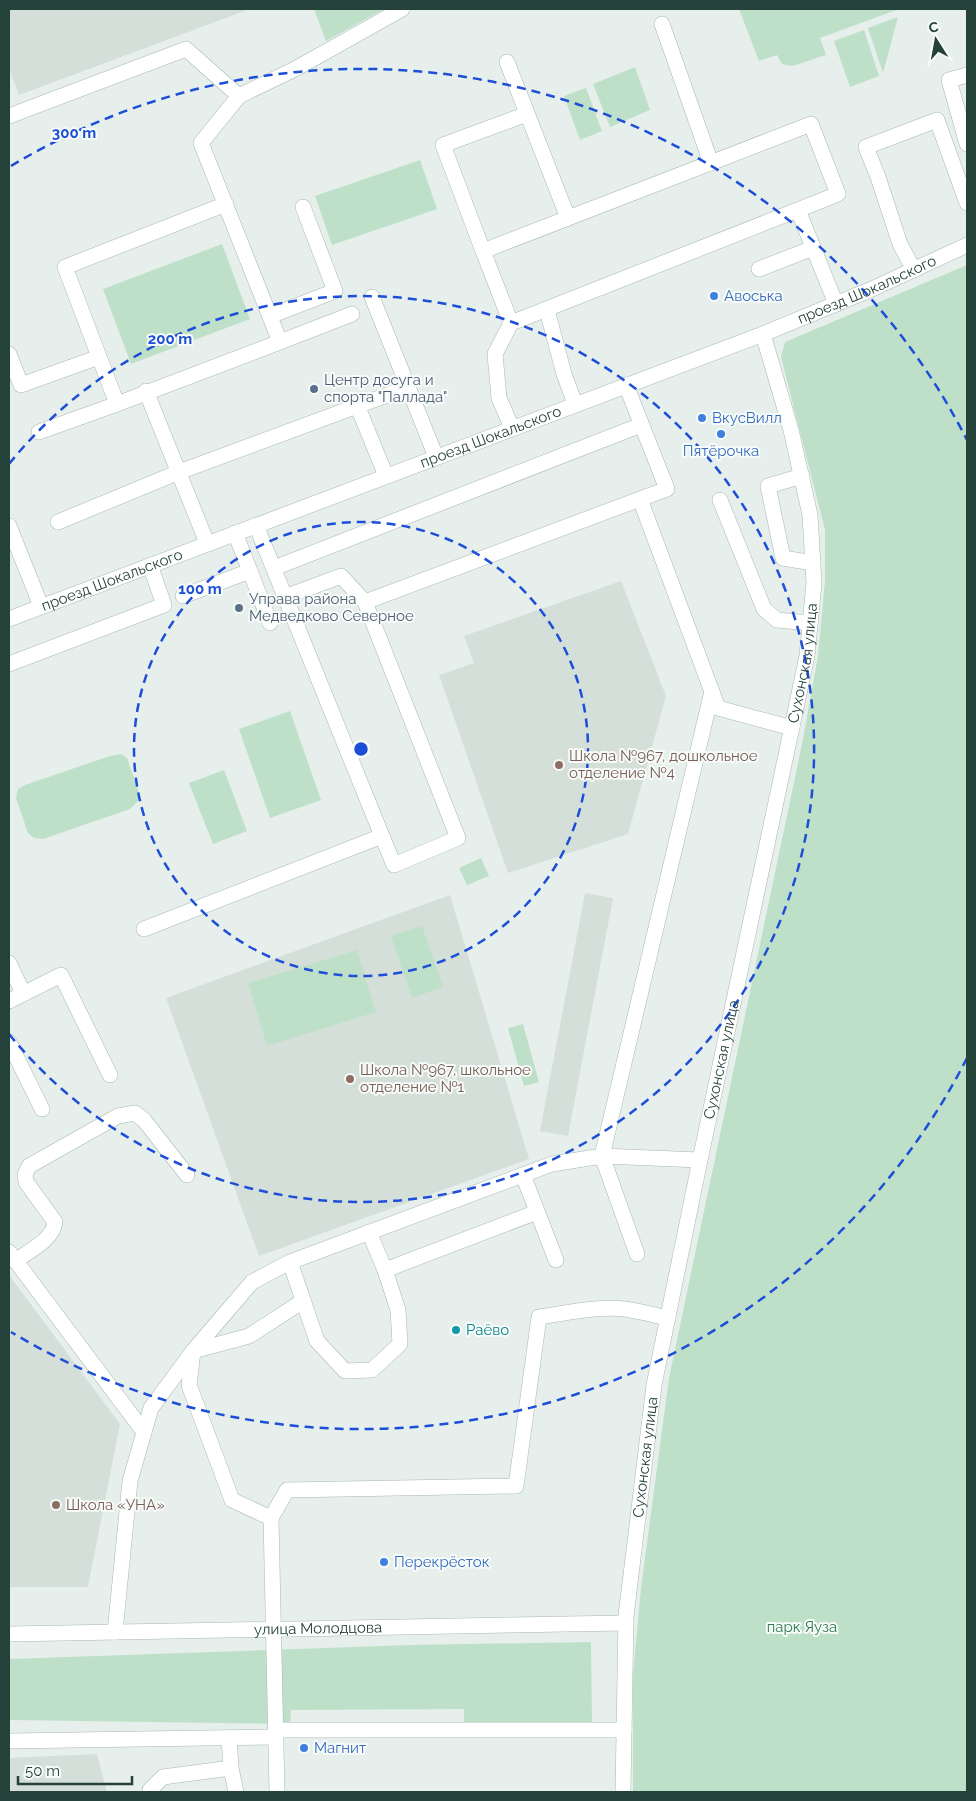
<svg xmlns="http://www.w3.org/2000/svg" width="976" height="1801" font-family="Raleway,sans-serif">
<rect width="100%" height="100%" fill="#e6efeb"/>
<!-- built -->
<path fill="#d4dfda" d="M9,9H250L19,95L9,68Z
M621,581L666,696L628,834L508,873L439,675L474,663L464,636Z
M585,893L613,898L568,1136L540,1131Z
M450,895L529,1159L259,1256L166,998Z
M9,1275L120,1424L88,1587H9Z
M97,1754L107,1792H9V1758Z"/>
<!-- green -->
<path fill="#bfe0c8" d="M314,9H384L326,41Z
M739,9H899L820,38L826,55L793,66L782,64L777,55L759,61Z
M898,17L883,73L868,28Z
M864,30L879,76L850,87L834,41Z
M635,67L650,110L610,127L593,84Z
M586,88L602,131L580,140L564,96Z
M420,160L437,209L332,245L315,196Z
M222,244L250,319L131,364L103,289Z
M967,265V1792H633V1675L641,1588L669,1378L802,744L818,656L825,581V530L781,357L785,342Z
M290,711L321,800L270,818L239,729Z
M121,754L127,758L139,793L138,801L130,809L43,839L34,838L28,833L16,798L18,789L25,785L110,756Z
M224,770L247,831L213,844L189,783Z
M481,858L489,876L467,885L459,868Z
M422,926L443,987L412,998L391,936Z
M357,950L376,1012L267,1046L248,983Z
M523,1024L539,1082L524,1086L508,1028Z
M591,1642L592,1723H464V1709L291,1710L290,1724L9,1720V1659L410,1645Z"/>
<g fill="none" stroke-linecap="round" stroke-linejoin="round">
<!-- minor casing -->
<g stroke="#a8b8b2" stroke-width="16">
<g id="minor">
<path d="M662,24L711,163"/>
<path d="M507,62L568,218"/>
<path d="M967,75L949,80L967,144"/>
<path d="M239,96L295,69L402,9"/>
<path d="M9,116L186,49L239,96L201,143L280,342L117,404L65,267L226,204"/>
<path d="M798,210L836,304"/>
<path d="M483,251L443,145L527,114"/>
<path d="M759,269L813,248"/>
<path d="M914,270L900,244L878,177L866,147L937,120L967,203"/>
<path d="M372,297L436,457"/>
<path d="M547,310L564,374L575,404"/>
<path d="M270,316L335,291L303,207"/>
<path d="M511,323L483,251L811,124L838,194L511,323L495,354L499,398L512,428"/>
<path d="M280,342L352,314"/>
<path d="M9,354L21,385L99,357"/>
<path d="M626,385L667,489L640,499"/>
<path d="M146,391L207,543"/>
<path d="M357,405L386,476"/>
<path d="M39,432L117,404"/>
<path d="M802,476L768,486L783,558L813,563"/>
<path d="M720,500L764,609L777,620L810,623"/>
<path d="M58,522L179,472L395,392"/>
<path d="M256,525L382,836L394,865L458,838L365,602L341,576L285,597"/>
<path d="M9,526L41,606"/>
<path d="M274,568L641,425"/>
<path d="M250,571L270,623"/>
<path d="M183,596L250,571L235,533"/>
<path d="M365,602L640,499L718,708L792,728"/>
<path id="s1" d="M9,619L763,334L872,289L967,245"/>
<path d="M9,664L164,605L150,565"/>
<path d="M144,929L382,836"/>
<path d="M9,963L23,993"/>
<path d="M9,1001L61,975L110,1075"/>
<path d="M9,1042L42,1109"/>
<path d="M523,1175L556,1260"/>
<path d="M369,1232L385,1270L537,1212"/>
<path d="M9,1252L144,1432"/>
<path d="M637,1254L602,1156L700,1160"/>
<path d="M15,1261C29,1251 53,1240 55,1222L26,1182L25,1175L29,1166L118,1116L135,1113L144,1120L187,1175"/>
<path d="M290,1262L317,1341L345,1371L372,1370L400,1344L398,1310L385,1270"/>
<path d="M271,1518L287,1490L516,1486L539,1317C567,1313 597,1306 625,1309C639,1311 654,1315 668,1318"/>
<path d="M115,1632L130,1481L151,1408L193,1351L249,1336L303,1301"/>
<path id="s2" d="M9,1634L626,1623"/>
<path d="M275,1730H624"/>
<path d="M229,1738L231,1768L236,1792"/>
<path d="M9,1741L275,1737"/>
<path d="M150,1792V1790L163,1777L231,1768"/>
<path d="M277,1792L271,1518L232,1500L189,1385L193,1351L252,1282L290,1262L552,1164L602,1156L712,691"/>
<path id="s3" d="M623,1792L626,1616L654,1385L700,1160L807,656L814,583L810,515L791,430L763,334"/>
</g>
</g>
<!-- minor -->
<use href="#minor" stroke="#fff" stroke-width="15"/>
</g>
<!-- distance rings -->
<g fill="none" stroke="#1d4ed8" stroke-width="2.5" stroke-dasharray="9 6">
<circle cx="361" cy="749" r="227"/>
<path d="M9 464A453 453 0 1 1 9 1034"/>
<path d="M967 1058A680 680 0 0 1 11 1332M11 166A680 680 0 0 1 967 440"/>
</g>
<!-- markers -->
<g fill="#3f7fe0" stroke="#f7fbf9" stroke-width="2">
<circle cx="714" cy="296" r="5"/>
<circle cx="702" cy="418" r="5"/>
<circle cx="721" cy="434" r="5"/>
<circle cx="384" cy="1562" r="5"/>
<circle cx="304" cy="1748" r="5"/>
</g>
<g fill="#5c6f8a" stroke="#f7fbf9" stroke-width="2">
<circle cx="314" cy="389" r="5"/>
<circle cx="239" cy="608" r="5"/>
</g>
<g fill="#8d6e63" stroke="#f7fbf9" stroke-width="2">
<circle cx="559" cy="765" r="5"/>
<circle cx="350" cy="1079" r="5"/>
<circle cx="56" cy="1505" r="5"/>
</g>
<circle fill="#0f9aa8" stroke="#f7fbf9" stroke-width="2" cx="456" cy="1330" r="5"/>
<g text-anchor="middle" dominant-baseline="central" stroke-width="4" stroke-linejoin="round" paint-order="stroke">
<!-- street labels -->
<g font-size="15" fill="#24423a" stroke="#f7fbf9">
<text stroke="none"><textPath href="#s1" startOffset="919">проезд Шокальского</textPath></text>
<text stroke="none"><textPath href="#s1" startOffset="515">проезд Шокальского</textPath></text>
<text stroke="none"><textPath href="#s1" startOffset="110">проезд Шокальского</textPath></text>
<text stroke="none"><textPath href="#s3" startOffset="1146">Сухонская улица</textPath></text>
<text stroke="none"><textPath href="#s3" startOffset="741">Сухонская улица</textPath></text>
<text stroke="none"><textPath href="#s3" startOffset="336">Сухонская улица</textPath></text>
<text stroke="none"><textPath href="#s2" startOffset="309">улица Молодцова</textPath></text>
</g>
<!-- shop labels -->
<g font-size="15" fill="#366cbe" stroke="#f7fbf9" text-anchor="start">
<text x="724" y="296">Авоська</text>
<text x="712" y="418">ВкусВилл</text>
<text x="721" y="451" text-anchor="middle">Пятёрочка</text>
<text x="394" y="1562">Перекрёсток</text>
<text x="314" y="1748">Магнит</text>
</g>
<!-- service labels -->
<g font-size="15" fill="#4e5e75" stroke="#f7fbf9" text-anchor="start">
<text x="324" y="380">Центр досуга и<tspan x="324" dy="17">спорта "Паллада"</tspan></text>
<text x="249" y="599">Управа района<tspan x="249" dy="17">Медведково Северное</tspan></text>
</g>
<!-- education labels -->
<g font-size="15" fill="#785e54" stroke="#f7fbf9" text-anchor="start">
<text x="569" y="756">Школа №967, дошкольное<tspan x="569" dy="17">отделение №4</tspan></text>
<text x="360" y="1070">Школа №967, школьное<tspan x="360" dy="17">отделение №1</tspan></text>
<text x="66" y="1505">Школа «УНА»</text>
</g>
<!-- culture labels -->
<g font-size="15" fill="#0d838f" stroke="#f7fbf9" text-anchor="start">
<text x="466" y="1330">Раёво</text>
</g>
<!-- park labels -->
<g font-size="15" fill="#2d7a4b" stroke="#f7fbf9">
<text x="802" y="1627">парк Яуза</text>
</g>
</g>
<circle cx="361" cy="749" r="8" fill="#1d4ed8" stroke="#f7fbf9" stroke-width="2.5"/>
<g font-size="15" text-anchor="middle" font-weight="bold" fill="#1d4ed8" stroke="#f7fbf9" stroke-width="4" stroke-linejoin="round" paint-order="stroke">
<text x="74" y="138">300 m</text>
<text x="170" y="344">200 m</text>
<text x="200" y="594">100 m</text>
</g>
<!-- border -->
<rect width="976" height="1801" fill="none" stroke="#24423a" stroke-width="20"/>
<!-- north arrow -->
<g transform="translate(936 40) rotate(349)" stroke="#f7fbf9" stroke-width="4" paint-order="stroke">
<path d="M0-4L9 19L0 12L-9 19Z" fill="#24423a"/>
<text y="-8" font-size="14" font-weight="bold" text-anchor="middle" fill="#24423a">С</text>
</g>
<!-- scale -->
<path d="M18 1776v8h114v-8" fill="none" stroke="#24423a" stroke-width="2.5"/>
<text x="25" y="1776" font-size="15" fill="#24423a" stroke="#f7fbf9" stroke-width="4" paint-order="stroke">50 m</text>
</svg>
